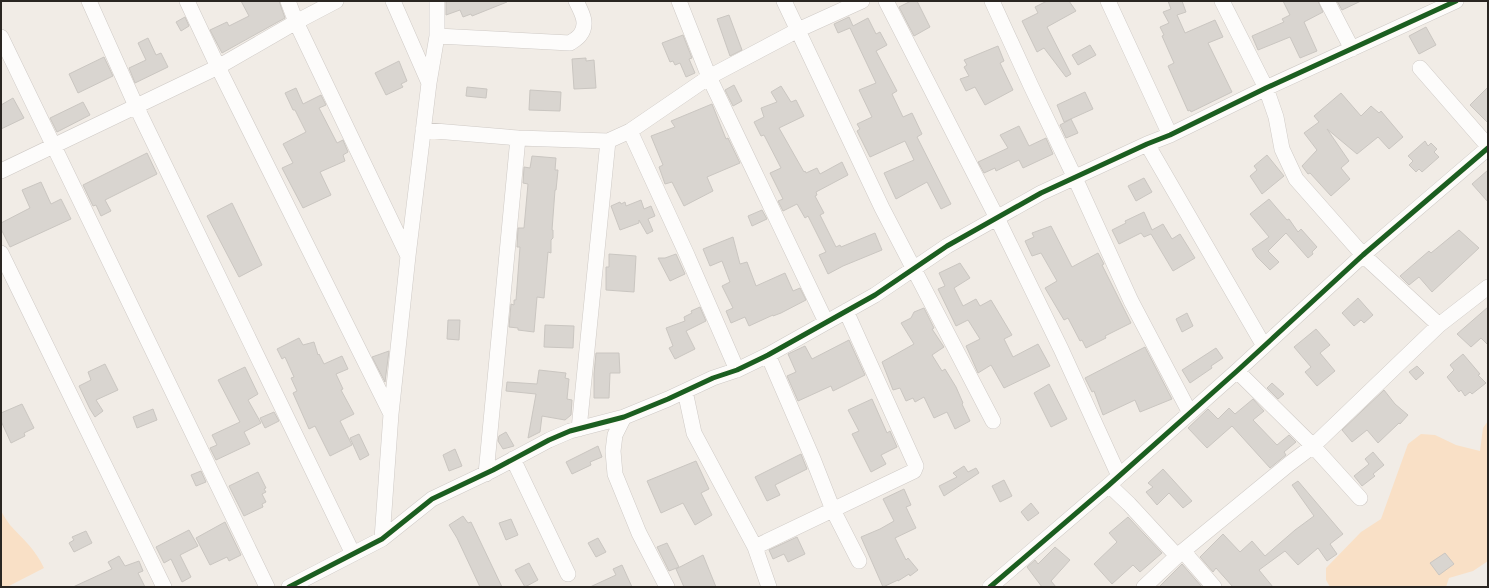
<svg xmlns="http://www.w3.org/2000/svg" width="1489" height="588" font-family="Manrope,sans-serif">
<rect width="100%" height="100%" fill="#f1ece6"/>
<!-- green -->
<path fill="#f9e0c6" d="M1488,421V561L1473,571L1449,578L1446,587H1330L1326,580V568L1361,532L1381,519L1408,444L1421,434L1435,435L1456,445L1480,451L1483,428Z
M1,511C4,516 7,521 10,525C24,540 35,549 44,568L7,587H1Z"/>
<!-- building -->
<path fill="#d9d5d0" stroke="#cac6c1" d="M241,1H279L285,18L222,53L210,30L227,22L229,26L249,16Z
M446,1H507V2L472,16L471,14L463,17L460,10L446,15Z
M911,1H917L930,27L914,36L899,7Z
M1047,1H1069L1076,11L1047,27L1071,74L1066,77L1044,48L1037,52L1022,21L1038,13L1035,7Z
M1168,1H1182L1186,12L1177,15L1185,33L1215,20L1223,37L1208,43L1232,92L1191,112L1190,110L1188,111L1168,66L1174,63L1162,36L1164,35L1160,27L1169,23L1163,12L1171,9Z
M1283,1H1318L1323,12L1304,22L1317,51L1300,58L1290,37L1258,50L1252,36L1284,22L1282,19L1290,15Z
M1337,1H1361L1342,10Z
M729,15L742,50L730,56L717,19Z
M185,17L189,26L181,31L176,22Z
M849,17L853,26L868,18L876,34L880,32L887,45L876,51L897,91L892,94L903,117L912,113L922,134L917,137L951,204L941,209L927,182L896,199L884,173L914,160L905,141L870,157L857,131L860,129L857,124L872,117L859,90L876,83L850,28L838,33L834,24Z
M1426,27L1436,45L1419,54L1409,36Z
M683,35L692,58L689,59L695,73L686,77L680,63L675,65L673,61L670,62L662,43Z
M148,38L156,55L161,53L168,67L135,83L129,68L146,60L138,43Z
M1090,45L1096,55L1078,65L1072,55Z
M998,46L1004,61L1000,63L1013,90L985,105L975,87L966,91L960,79L969,76L964,67L967,65L964,60Z
M104,57L113,76L78,93L69,74Z
M586,58V61L594,60L596,88L574,89L572,59Z
M399,61L407,81L401,84L403,87L386,95L375,73Z
M734,85L742,101L733,106L725,90Z
M781,86L791,102L796,100L804,116L779,128L804,172L805,171L806,173L817,168L820,174L842,162L848,175L816,192L817,195L815,196L824,213L820,215L836,247L840,245L841,247L875,233L882,250L843,266L828,274L819,255L826,252L808,216L805,218L797,204L783,211L778,201L783,199L770,173L781,168L764,135L761,136L754,122L764,117L761,108L777,102L771,92Z
M467,87L487,89L486,98L466,96Z
M1488,87V123L1470,105Z
M296,88L303,104L321,95L326,105L319,108L337,143L343,140L348,152L343,155L345,161L320,172L331,195L303,208L282,168L293,163L283,144L306,132L295,110H293L285,93Z
M530,90L561,92L560,111L529,110Z
M1085,92L1093,109L1064,122L1057,105Z
M1341,93L1361,116L1371,106L1379,113L1381,111L1403,137L1389,149L1378,137L1357,154L1327,129L1349,161L1341,168L1350,179L1331,196L1310,173L1308,174L1302,166L1317,150L1304,133L1319,122L1314,116Z
M13,98L24,118L1,129V105Z
M83,102L90,115L57,132L50,118Z
M712,104L726,139L728,138L740,163L707,177L713,191L684,206L672,182L665,184L659,167L663,165L651,136L675,127L671,121Z
M1071,119L1078,133L1066,138L1060,125Z
M1019,126L1029,146L1046,138L1053,154L1023,168L1019,160L996,171L995,168L984,173L978,162L1008,148L1000,135Z
M1425,141L1428,146L1431,143L1437,149L1434,152L1439,157L1422,172L1419,169L1416,172L1409,165L1413,161L1408,156Z
M147,153L157,174L105,200L111,211L101,216L96,205L93,206L83,185Z
M1267,155L1284,176L1262,194L1250,176L1257,170L1254,166Z
M532,156L556,158L555,170H558L556,190H555L552,230H553V238L551,240V253L548,252L544,298L537,297L534,332L518,330V328L509,327L511,304L514,305V300H516L520,247H517L518,228H524L528,184L523,183L524,167L530,168Z
M1488,170V202L1472,184Z
M1144,178L1152,192L1136,201L1128,186Z
M41,182L51,204L61,199L71,219L10,247L1,229V223L30,208L22,190Z
M1269,199L1287,220L1289,219L1298,232L1301,229L1317,247L1312,252L1313,254L1308,258L1286,233L1268,251L1279,262L1270,270L1257,257L1252,249L1269,237L1250,214Z
M641,200L644,209L651,206L655,216L648,219L653,231L647,234L639,220V223L620,230L611,206L620,202L621,204L625,202L626,206Z
M232,203L262,265L239,277L207,216Z
M762,210L767,219L752,226L748,216Z
M1144,212L1152,230L1163,224L1172,239L1180,234L1195,258L1173,271L1151,234L1144,237L1141,233L1119,244L1112,230L1126,223L1125,221Z
M1051,226L1072,267L1098,253L1104,264L1102,265L1131,323L1105,336L1106,338L1086,348L1082,340L1080,341L1068,318L1064,320L1045,288L1057,281L1041,253L1032,256L1025,241L1034,237L1032,233Z
M1459,230L1479,248L1432,292L1419,277L1409,285L1400,276L1429,251L1431,253Z
M733,237L740,264L747,262L756,286L785,273L793,291L800,288L806,300L781,313L773,316V315L749,326L745,317L731,323L726,311L733,308L722,286L730,282L722,261L710,266L703,249Z
M609,254L636,256L634,292L606,290V267H609Z
M676,254L685,274L670,281L658,258H665Z
M960,263L970,278L954,288L963,306L976,299L980,306L991,300L1012,335L1004,339L1013,357L1038,344L1050,366L1004,388L991,365L978,373L966,346L980,339L968,320L956,326L938,289L945,286L939,273Z
M1358,298L1373,315L1364,323L1361,320L1354,326L1342,313Z
M700,307L706,321L686,331L695,349L675,359L669,348L673,346L666,328L685,321L684,317L692,313L691,311Z
M1488,307V345L1481,338L1471,347L1457,334Z
M924,308L934,328L932,329L944,347L932,355L942,371L945,369L956,387L963,403L962,404L970,421L955,429L947,412L934,418L924,397L915,402L913,398L906,401L900,388L893,390L882,362L914,344L901,323L911,318L914,312Z
M1187,313L1193,326L1182,332L1176,319Z
M448,320H460L459,340L447,339Z
M545,325L574,326L573,348L544,347Z
M1316,329L1330,345L1320,353L1335,371L1317,386L1305,372L1311,367L1294,347Z
M299,338L303,345L314,342L318,355L319,354L324,364L342,356L348,369L336,374L343,389L341,390L354,414L340,421L352,445L330,456L315,426L309,429L293,393L297,391L291,378L294,377L285,357L282,359L277,349Z
M849,340L865,375L833,391L831,386L798,401L787,376L796,372L788,354L805,346L812,359Z
M1145,347L1172,399L1140,412L1135,400L1103,415L1094,391L1092,392L1085,378Z
M1216,348L1223,358L1211,366L1212,368L1190,383L1182,370Z
M389,351L385,382L372,357Z
M596,353H619L620,373H610L609,398H594V374Z
M1463,354L1480,374L1478,375L1486,383L1472,394L1470,392L1465,396L1461,390L1459,392L1447,377L1454,370L1450,365Z
M105,364L118,390L96,400L103,411L95,417L90,409L79,386L91,380L88,372Z
M1417,366L1424,373L1416,380L1409,372Z
M245,367L258,394L248,400L261,423L244,432L250,444L216,460L210,448L217,445L212,435L240,422L218,380Z
M539,370L566,373L565,378L569,379L567,399L572,400L571,415L565,420L542,416L540,432L528,438L536,394L506,391L507,382L537,384Z
M1272,383L1284,394L1278,399L1267,388Z
M1049,384L1067,419L1051,427L1034,393Z
M1384,390L1395,404L1408,415L1400,424L1399,423L1378,443L1367,430L1352,442L1342,430Z
M872,399L887,433L890,431L897,447L881,455L886,464L871,472L852,434L859,431L848,410Z
M1253,399L1264,411L1253,420L1277,445L1289,435L1296,442L1284,452L1286,455L1270,468L1232,426L1207,448L1188,428L1208,409L1218,419L1229,408L1235,414Z
M22,404L34,428L24,433L25,436L11,443L1,421V413Z
M153,409L157,420L137,428L133,417Z
M274,412L279,421L265,428L260,418Z
M506,432L514,446L503,449L498,441L499,436Z
M359,434L369,455L360,460L350,438Z
M598,446L602,457L590,462L591,465L572,474L566,462Z
M455,449L462,466L449,471L443,455Z
M1373,452L1384,465L1373,474L1375,476L1362,486L1354,476L1369,464L1365,459Z
M801,454L807,469L775,485L780,495L767,501L755,477Z
M696,461L709,489L701,493L712,515L695,525L683,503L661,513L647,481Z
M964,466L968,472L976,468L979,473L944,496L939,486L957,477L953,473Z
M1163,469L1192,501L1183,508L1169,493L1157,505L1146,492L1153,487L1148,483Z
M201,471L206,482L196,486L191,475Z
M258,472L266,488L264,489L266,492L262,494L266,502L262,504L263,507L244,516L229,486Z
M1004,480L1012,496L1000,502L992,486Z
M1298,481L1343,534L1330,544L1337,554L1327,561L1318,548L1298,565L1285,551L1259,570L1273,587H1233L1216,568L1213,572L1200,557L1223,534L1240,552L1252,541L1265,556L1295,530L1314,516L1292,485Z
M904,489L911,505L906,507L916,528L895,538L906,560L908,558L918,570L910,576L909,574L898,581V580L883,587L861,537L880,529L894,521L883,499Z
M1031,503L1039,513L1028,521L1021,512Z
M463,516L468,523L471,522L502,587H480L457,538L449,525Z
M1128,517L1162,553L1140,572L1133,565L1112,584L1094,564L1117,542L1109,533Z
M511,519L518,535L506,540L499,523Z
M225,522L241,555L229,561L227,557L210,565L196,538Z
M189,530L198,546L180,555L191,577L182,582L171,559L164,563L156,547Z
M86,531L92,543L74,552L69,543L74,540L72,537Z
M797,537L805,554L788,562L784,554L773,559L769,550Z
M598,538L606,552L596,557L588,543Z
M667,543L679,567L669,571L657,547Z
M1055,547L1070,560L1051,581L1056,587H1042L1027,567L1035,560L1038,564Z
M1445,553L1454,564L1439,575L1430,563Z
M703,555L716,587H684L676,569Z
M119,556L125,566L139,561L143,571L138,573L145,587H73L112,569L108,562Z
M529,563L538,580L525,587L515,570Z
M1182,564L1202,587H1159Z
M622,565L632,587H590L616,575L613,569Z"/>
<g fill="none" stroke-linecap="round" stroke-linejoin="round">
<!-- minor casing -->
<g stroke="#cfcac6" stroke-width="16">
<path id="minor" d="M89,1L136,106L353,554
M187,1L218,67L391,414
M288,1L296,22L408,256
M393,1L429,83
M679,1L709,77L826,322
M784,1L882,208L993,421
M886,1L997,218L1061,349L1119,476
M992,1L1031,86L1075,178L1131,301L1190,413
M1108,1L1170,135
M1222,1L1266,88L1276,117L1282,149L1296,179L1363,255L1439,325
M1327,1L1352,49
M437,36L570,43C573,41 578,38 580,35C589,24 581,11 576,1
M1,37L267,587
M1420,68L1488,146
M423,130L518,138L486,474
M630,131L687,255L737,370
M518,138L608,141L579,429
M608,141L630,131L709,77L798,30L862,1
M1147,144L1264,346
M1,171L218,67L296,22L336,1
M1,253L164,587
M768,355L813,459L833,510L859,561
M1237,371L1313,446L1360,498
M685,391L694,433L755,547L769,587
M624,417L615,435L613,451L615,474L639,533L667,587
M513,459L568,574
M1109,485L1129,504L1177,556
M382,539L391,414L408,256L429,83L437,36V1
M755,547L914,471L916,466L846,311
M1183,551L1214,587
M289,587L382,539L432,499L493,470L549,440L570,431L624,417L668,399L713,378L737,370L768,355L875,295L947,246L1041,193L1147,144L1170,135L1266,88L1456,1
M990,587L1109,485L1237,371L1363,255L1488,148
M1144,587L1177,556L1289,464L1313,446L1439,325L1488,287"/>
</g>
<!-- minor -->
<use href="#minor" stroke="#fdfcfb" stroke-width="15"/>
<!-- cycleway casing -->
<g stroke="#fffbf6" stroke-width="8">
<path id="cycleway" d="M289,587L382,539L432,499L493,470L549,440L570,431L624,417L668,399L713,378L737,370L768,355L875,295L947,246L1041,193L1147,144L1170,135L1266,88L1456,1
M990,587L1109,485L1237,371L1363,255L1488,148"/>
</g>
<!-- cycleway -->
<use href="#cycleway" stroke="#1b5e20" stroke-width="5"/>
</g>
<!-- border -->
<rect width="1489" height="588" fill="none" stroke="#2a2622" stroke-width="4"/>
</svg>
